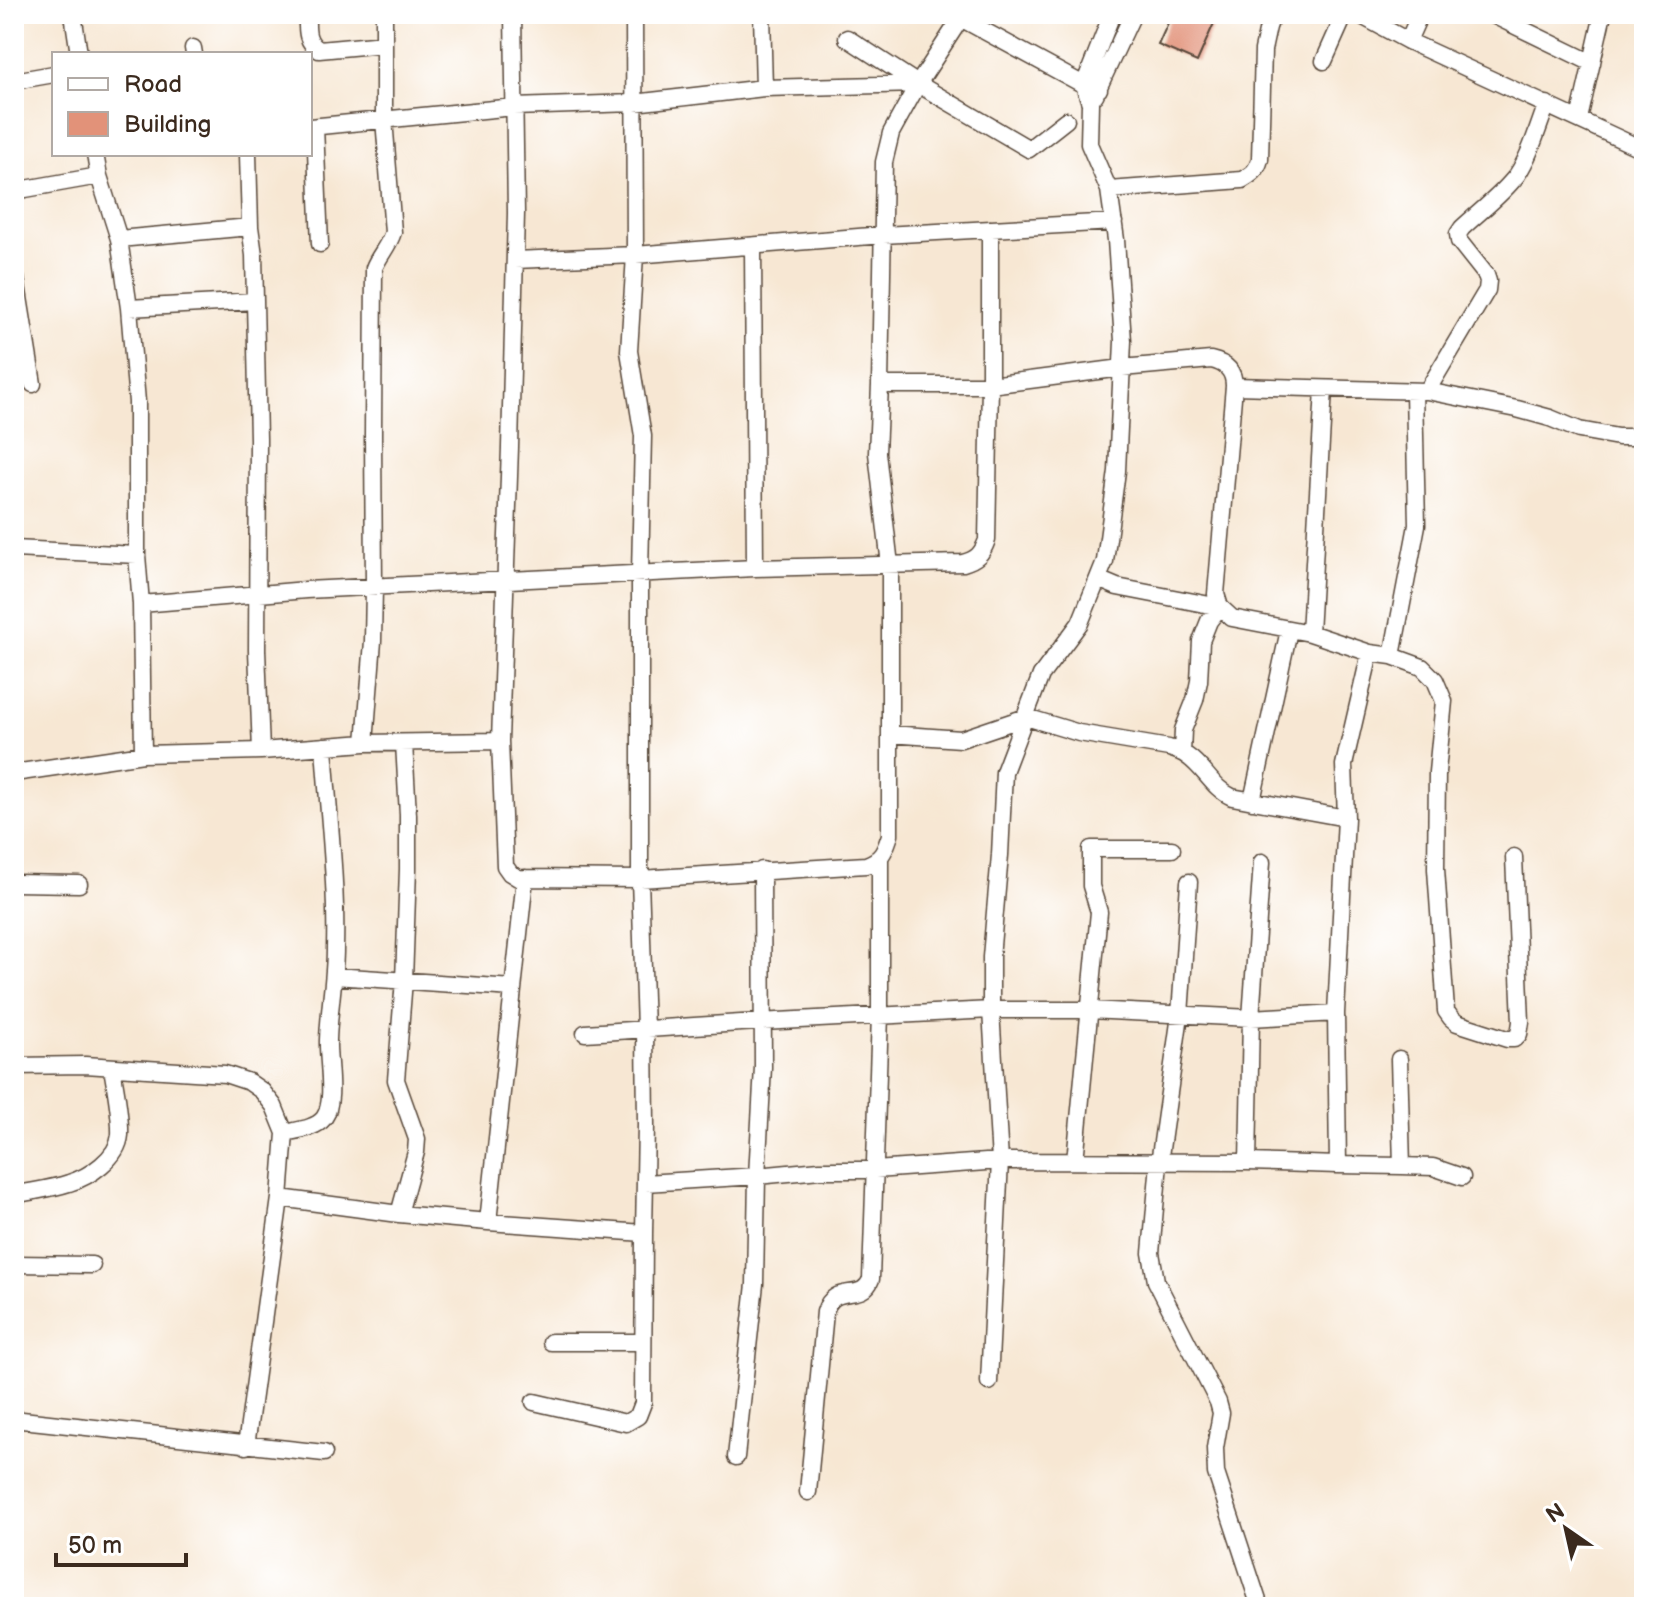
<svg xmlns="http://www.w3.org/2000/svg" width="1658" height="1621" font-family="'Balsamiq Sans',sans-serif">
<rect width="100%" height="100%" fill="#fff"/>
<filter id="ink" filterUnits="userSpaceOnUse"><feTurbulence type="fractalNoise" baseFrequency=".0125" numOctaves="2"/><feDisplacementMap in="SourceGraphic" scale="16" xChannelSelector="R" yChannelSelector="G"/><feConvolveMatrix kernelMatrix="1 2 1 2 8 2 1 2 1" color-interpolation-filters="sRGB"/></filter>
<filter id="wash" filterUnits="userSpaceOnUse"><feTurbulence type="fractalNoise" baseFrequency=".006" numOctaves="4" result="noise"/><feDisplacementMap in="SourceGraphic" scale="32" xChannelSelector="R" yChannelSelector="G"/><feGaussianBlur stdDeviation="1.8" result="paint"/><feColorMatrix in="noise" values="0 0 0 0 0 0 0 0 0 0 0 0 0 0 0 0 0 1.4 0 .05"/><feComposite in="paint" operator="in"/></filter>
<g filter="url(#wash)">
<rect width="100%" height="100%" fill="#f7e7d3"/>
<g id="blocks">
<!-- building -->
<path fill="#e29279" d="M1172,14H1218L1197,62L1158,45Z"/>
</g>
</g>
<g filter="url(#ink)">
<use href="#blocks" fill-opacity="0" stroke="#574639" stroke-width="2"/>
<g fill="none" stroke-linecap="round" stroke-linejoin="round">
<!-- minor casing -->
<g stroke="#574639" stroke-width="19">
<path id="minor" d="M73,14L79,54
M307,14C307,29 305,41 319,50L384,44
M513,14L516,213L510,447L500,741L505,866L510,873L518,878L640,879L866,865C883,859 885,850 890,835V565L877,453L880,385
M762,14L764,88
M953,14L1084,85L1099,89
M1358,14L1408,41L1644,150
M1491,14L1592,63
M961,18L918,84L891,133L884,162L880,385H990L1122,368L1211,360C1225,363 1234,370 1234,386L1216,594L1220,607L1232,618L1310,633L1370,653L1392,656L1422,667L1435,680L1444,701L1437,772L1436,869L1446,1011L1451,1018L1457,1023L1507,1039H1514L1519,1034L1521,1022L1514,857
M847,38L918,84L1029,149L1066,120
M1408,41L1420,14
M193,48L194,54
M1324,61L1345,14
M14,81L54,74
M1095,95L1133,14
M1579,119L1603,14
M310,127L514,107L634,103L764,88L918,84
M315,127L320,244
M95,154L99,176L119,239L129,308L137,402V555L141,604L143,754
M248,154L250,227L254,255L258,439L257,650L261,751
M1109,190L1242,180C1252,174 1257,171 1260,159L1263,50L1268,27L1273,14
M14,191L99,176
M119,239L250,227
M753,246L755,568
M515,260L635,255L883,235L1114,222
M14,266L33,384
M129,308L255,301
M1234,386L1427,391L1517,409L1550,418L1579,430L1618,437H1644
M1427,391L1487,290L1488,281L1486,275L1459,241L1458,234L1462,228C1480,211 1502,195 1517,175C1531,154 1538,127 1547,104
M14,549L137,555
M1098,579L1117,587L1220,607
M141,604L306,590L755,568L963,563C977,559 982,554 987,540L990,385V229
M1310,633L1324,389
M1392,656L1417,525L1414,391
M890,734L961,739L1026,717L1079,733L1169,748C1175,750 1182,752 1187,756C1205,768 1212,788 1232,797L1346,818
M365,743L500,741
M1182,753L1183,730L1195,700L1199,681L1201,641L1209,621L1220,607
M14,773L143,754L261,751L365,743L373,641L374,587L373,434L374,268C379,255 389,246 393,232L384,119V14
M1252,801L1289,630
M1189,882L1180,1015L1159,1163L1151,1253L1156,1281L1218,1402L1221,1413L1215,1448L1216,1473L1260,1607
M14,883L79,884
M334,976L513,988
M585,1033L741,1023L991,1010H1089L1251,1018L1336,1013
M1399,1059L1402,1166
M14,1066L85,1065L225,1074L249,1082L262,1091L274,1106L285,1133L280,1198L246,1446
M285,1133C297,1130 315,1129 324,1118C336,1101 327,1061 328,1040C329,1009 335,979 335,948C337,882 328,812 324,746
M1075,1161L1099,912L1091,886V849H1172
M1248,1162L1251,1018L1262,862
M1338,1165L1336,1013L1346,818L1344,765L1370,653
M645,1183L757,1176L820,1170H875L1000,1161L1248,1162L1338,1165L1402,1166L1433,1167L1462,1177
M14,1195C32,1191 51,1189 69,1183C89,1177 118,1158 120,1135C121,1114 115,1088 112,1067
M280,1198L399,1214L488,1222L525,878
M399,1214L416,1152L417,1139L396,1080L404,980L408,869V815L404,743
M488,1222L644,1233
M14,1264L92,1265
M551,1342H643
M989,1382L1000,1161L991,1010V957L1000,855L1004,772L1041,675L1080,623L1105,561L1117,471L1123,341L1116,240L1109,190L1089,144L1090,103L1084,85L1112,14
M534,1402L626,1423L638,1416L643,1403L644,1233L646,1125L645,1029L640,879V574L643,436L629,351L635,255L634,14
M22,1420L324,1453
M736,1457L755,1284L757,1176L763,1067L762,870
M808,1492L825,1312C834,1281 862,1304 871,1279L880,1015V857"/>
</g>
<!-- minor -->
<use href="#minor" stroke="#fff" stroke-width="16"/>
</g>
</g>
<!-- margin -->
<rect width="1658" height="1621" fill="none" stroke="#fff" stroke-width="48"/>
<!-- legend -->
<rect x="52" y="52" width="260" height="104" fill="#ffffff" stroke="#b1aaa5" stroke-width="2"/>
<rect x="68" y="78" width="40" height="12" fill="#ffffff" stroke="#b1aaa5" stroke-width="2"/>
<text x="124" y="92" font-size="24" fill="#3b2a1e">Road</text>
<rect x="68" y="112" width="40" height="24" fill="#e29279" stroke="#b1aaa5" stroke-width="2"/>
<text x="124" y="132" font-size="24" fill="#3b2a1e">Building</text>
<!-- north arrow -->
<g transform="translate(1566 1529) rotate(326)" stroke="#ffffff" stroke-width="6" paint-order="stroke">
<path d="M0-6L14 30L0 20L-14 30Z" fill="#3b2a1e"/>
<text y="-12" font-size="22" font-weight="bold" text-anchor="middle" fill="#3b2a1e">N</text>
</g>
<!-- scale -->
<path d="M56 1553v12h130v-12" fill="none" stroke="#3b2a1e" stroke-width="4"/>
<text x="68" y="1553" font-size="24" fill="#3b2a1e" stroke="#ffffff" stroke-width="6" paint-order="stroke">50 m</text>
</svg>
